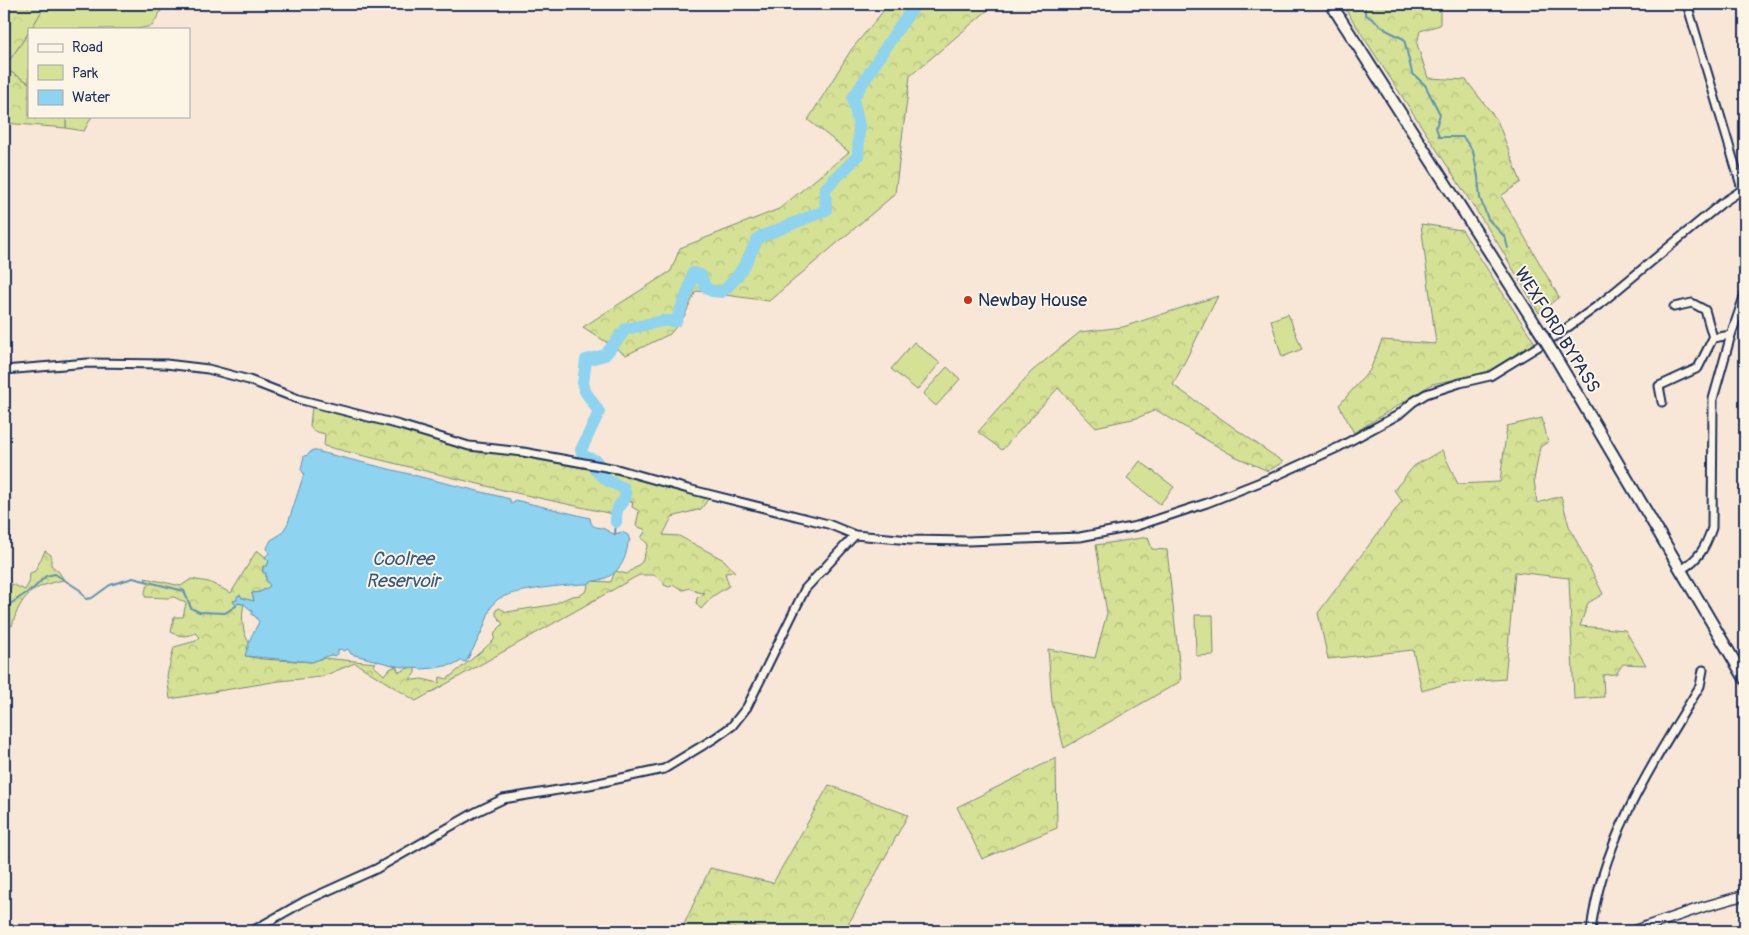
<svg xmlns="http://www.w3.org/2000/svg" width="1749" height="935" font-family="Pangolin,sans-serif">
<defs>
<pattern id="forest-crowns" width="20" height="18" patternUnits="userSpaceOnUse" patternTransform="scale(1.25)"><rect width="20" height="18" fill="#d5e194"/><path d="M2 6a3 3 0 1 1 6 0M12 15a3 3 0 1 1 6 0" fill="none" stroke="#b6c182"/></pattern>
</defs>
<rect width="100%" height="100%" fill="#f8e7d6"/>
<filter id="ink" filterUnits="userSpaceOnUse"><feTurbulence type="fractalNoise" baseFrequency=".02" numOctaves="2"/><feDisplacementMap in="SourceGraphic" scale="10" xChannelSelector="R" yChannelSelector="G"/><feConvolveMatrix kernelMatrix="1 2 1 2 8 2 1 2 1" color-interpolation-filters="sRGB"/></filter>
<g filter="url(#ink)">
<!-- green -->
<path fill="#d5e194" stroke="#788879" d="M46,4H165L152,26L137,29H31Z
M29,32V83L4,68Z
M66,116H92L84,131L66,128Z
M1288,314L1302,349L1282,357L1271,320Z
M914,342L940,363L917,390L891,369Z
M947,367L960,379L936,406L923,394Z
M1140,461L1174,487L1160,504L1127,478Z
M1195,615H1213L1214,655L1196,656Z"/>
<!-- forest -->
<path fill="url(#forest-crowns)" stroke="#788879" d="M4,4H46L31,29H29V32L4,68L29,83V116H66V128L4,123Z
M889,4H995L910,76L895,194L769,301L696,291L684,317L670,334L626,355L583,327L671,271L680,248L779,209L849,152L808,120L851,50Z
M1342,4H1440V25L1420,31L1417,44L1428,78L1466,80L1497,120L1521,182L1501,196L1559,297L1539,313L1500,247Z
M1421,224L1462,230L1535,343L1484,374L1432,384L1354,433L1339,405L1370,370L1382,340L1436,344Z
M1218,296L1173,385L1283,462L1268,471L1232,455L1156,410L1137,418L1095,427L1058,388L1002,450L978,432L1031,372L1080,332L1123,327Z
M312,406L400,428L469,450L523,457L616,474L709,498L701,509L672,517L663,535L679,536L724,560L735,572L725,573L729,586L713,596L701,609L696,603L697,598L705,593L697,592L690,588L683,590L674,585L669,587L664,585V582L654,575H639L416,701L355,663L321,677L279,681L170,699L167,676L174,647L196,641L200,637L196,633C186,637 180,637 171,632L174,617H183L186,603L174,597L168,598L145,597C145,590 145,586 152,583L146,581L145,578L181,586L191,579L209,582L231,593L257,550L269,560L267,567L263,566L262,571L266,573V580L270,583L271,586L260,592L252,593L254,601L244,599L240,595L238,596L237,600L233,601L234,603L244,604C241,617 242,633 250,644L246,656L262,659L312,662L322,658L376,663L373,665L384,675L388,670L396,666L399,672L411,667L415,669V673L410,679L414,680L422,679L439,683L440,677L447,679C463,666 479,654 494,640L495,632L503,624L496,615V610L499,608L507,612L551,605L572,596L581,595L587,590L588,584L591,581L611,582L615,571L627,574L642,562L648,544L641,538L646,530L636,526L639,511L632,507L633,502L625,501L618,508L617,515L503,490L324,446L325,434L314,431L310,426Z
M1542,418L1548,442L1540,447L1534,480L1537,503L1561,496L1569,526L1603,594L1588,603L1580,626L1625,630L1646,665L1623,664L1616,674L1603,675L1604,697L1574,699L1569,578L1515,572L1505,679L1445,684L1422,691L1413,650L1328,659L1318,613L1402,501L1394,490L1414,466L1442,450L1458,484L1500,482L1507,426Z
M1148,537L1152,549L1167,550L1181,681L1064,748L1052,702L1048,649L1095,658L1107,613L1096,545Z
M45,551L51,555V565L59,572L64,580C33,586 21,594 12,626L4,624V594L8,595L12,584L25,590L29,583L30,573L35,571Z
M1056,758L1057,828L982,859L957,807Z
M829,785L908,815L853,916L843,931H681L710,868L773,883Z"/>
<!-- water -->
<path fill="#8ed3ef" stroke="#6091b5" d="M312,450L510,499V503H514L515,500L590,518C591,527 595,527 602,528C606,529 610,533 614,534L622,532L628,535L630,541L628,543C626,559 620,573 603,579C598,581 593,580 588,584C571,584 509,590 497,600C490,605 488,616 485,624C480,637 473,649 466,662L461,661L456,664L435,668L422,669L396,666L351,654L348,649L343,651L341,649L338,650V654L335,656L331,655L312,662L245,656L251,637L259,622L255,616L252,615V611L244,604L238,603L236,606L233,601L237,600V596L240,595L242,598L254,601L252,593L260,592L270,586L266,580V573H263V566H267L269,561L265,557L269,553L267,548L271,540L281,534L288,523L304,474L301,469L304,456L308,455Z"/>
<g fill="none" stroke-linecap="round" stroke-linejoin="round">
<!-- stream -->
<path stroke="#6091b5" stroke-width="2" d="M1365,4V14L1388,31L1404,39L1412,73L1425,85L1440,114L1436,127L1439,137H1463L1473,151L1478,177L1480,198L1488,219L1505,237L1508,248
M615,534L616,522
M4,608L34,588L46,576L55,574L80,590L86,599L92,598L110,585L133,578L184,591L191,608L199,612L225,613L236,606"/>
<!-- river -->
<path stroke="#8ed3ef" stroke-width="12" d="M597,461L583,456L581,450L599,412L585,391L583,384L586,360L605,355L626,329L662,321H676L689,289L693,273L701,275L705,287L712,291L722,292C742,275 747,260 758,238L826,210L825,189L858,156L859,126L853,98L895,33L916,4
M595,470L608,481L624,488C628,502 623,498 618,508C616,512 616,518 616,522"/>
<!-- minor casing -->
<g stroke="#1b2f5e" stroke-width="11">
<path id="minor" d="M1687,4L1745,199
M1674,307L1692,303L1705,310L1713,338
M4,370L88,363L166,364L208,369L249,380L298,399L400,425L469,446L523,452L617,469L688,489L828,524L855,535L910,540L967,541L1080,537L1137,526L1207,503L1273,477L1339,447L1398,415L1413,402L1426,394L1460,383L1490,376L1557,335L1600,304L1722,203L1745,188
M1662,402L1659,386L1698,368L1713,338L1731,335
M1681,570C1700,558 1705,548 1712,528L1713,399L1731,335L1745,294
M252,931L305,901L376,869L474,813L503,799L589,785L664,769L715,738L732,726L747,707L805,589L855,535
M1591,931C1601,841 1654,762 1700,686L1703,670"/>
</g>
<!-- major casing -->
<g stroke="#1b2f5e" stroke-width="12">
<path id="major" d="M1633,931L1703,907L1745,895"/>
</g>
<!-- highway casing -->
<g stroke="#1b2f5e" stroke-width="14">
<path id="highway" d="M1331,4L1539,330
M1553,353L1745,679"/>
</g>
<!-- minor -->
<use href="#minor" stroke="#fcf5e5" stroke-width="7"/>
<!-- major -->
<use href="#major" stroke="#fcf5e5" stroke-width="9"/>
<!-- highway -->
<use href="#highway" stroke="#fcf5e5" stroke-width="10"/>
<!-- highway-bridge casing -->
<g stroke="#1b2f5e" stroke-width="14" stroke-linecap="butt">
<path id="highway-bridge" d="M1539,330L1553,353"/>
</g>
<!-- highway-bridge -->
<use href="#highway-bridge" stroke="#fcf5e5" stroke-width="10"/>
</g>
</g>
<!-- markers -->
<circle fill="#c8321e" stroke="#fcf5e5" stroke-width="2" cx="968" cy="300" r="5"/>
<g text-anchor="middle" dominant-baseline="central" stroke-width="4" stroke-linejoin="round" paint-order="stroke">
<!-- poi labels -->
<g font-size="18" fill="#1b2f5e" stroke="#fcf5e5" text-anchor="start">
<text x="978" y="300">Newbay House</text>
</g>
<!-- street labels -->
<g font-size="18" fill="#1b2f5e" stroke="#fcf5e5">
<text transform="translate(1557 330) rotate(58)">WEXFORD BYPASS</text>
</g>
<!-- water labels -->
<g font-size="19" font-style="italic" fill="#385882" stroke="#fcf5e5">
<text x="403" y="559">Coolree<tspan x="403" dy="22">Reservoir</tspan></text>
</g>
</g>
<!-- margin -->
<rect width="1749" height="935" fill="none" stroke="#fcf5e5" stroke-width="20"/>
<rect x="10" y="10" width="1729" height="915" fill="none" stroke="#1b2f5e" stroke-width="2" filter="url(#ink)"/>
<!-- legend -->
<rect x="28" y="28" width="162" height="90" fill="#fcf5e5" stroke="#a2a6af"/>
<rect x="38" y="44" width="25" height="8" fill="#fcf5e5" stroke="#a2a6af"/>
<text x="72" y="52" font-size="15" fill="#1b2f5e">Road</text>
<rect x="38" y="65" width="25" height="15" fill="#d5e194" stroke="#a2a6af"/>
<text x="72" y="78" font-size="15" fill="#1b2f5e">Park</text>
<rect x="38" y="90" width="25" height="15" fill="#8ed3ef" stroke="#a2a6af"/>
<text x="72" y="102" font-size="15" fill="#1b2f5e">Water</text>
</svg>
